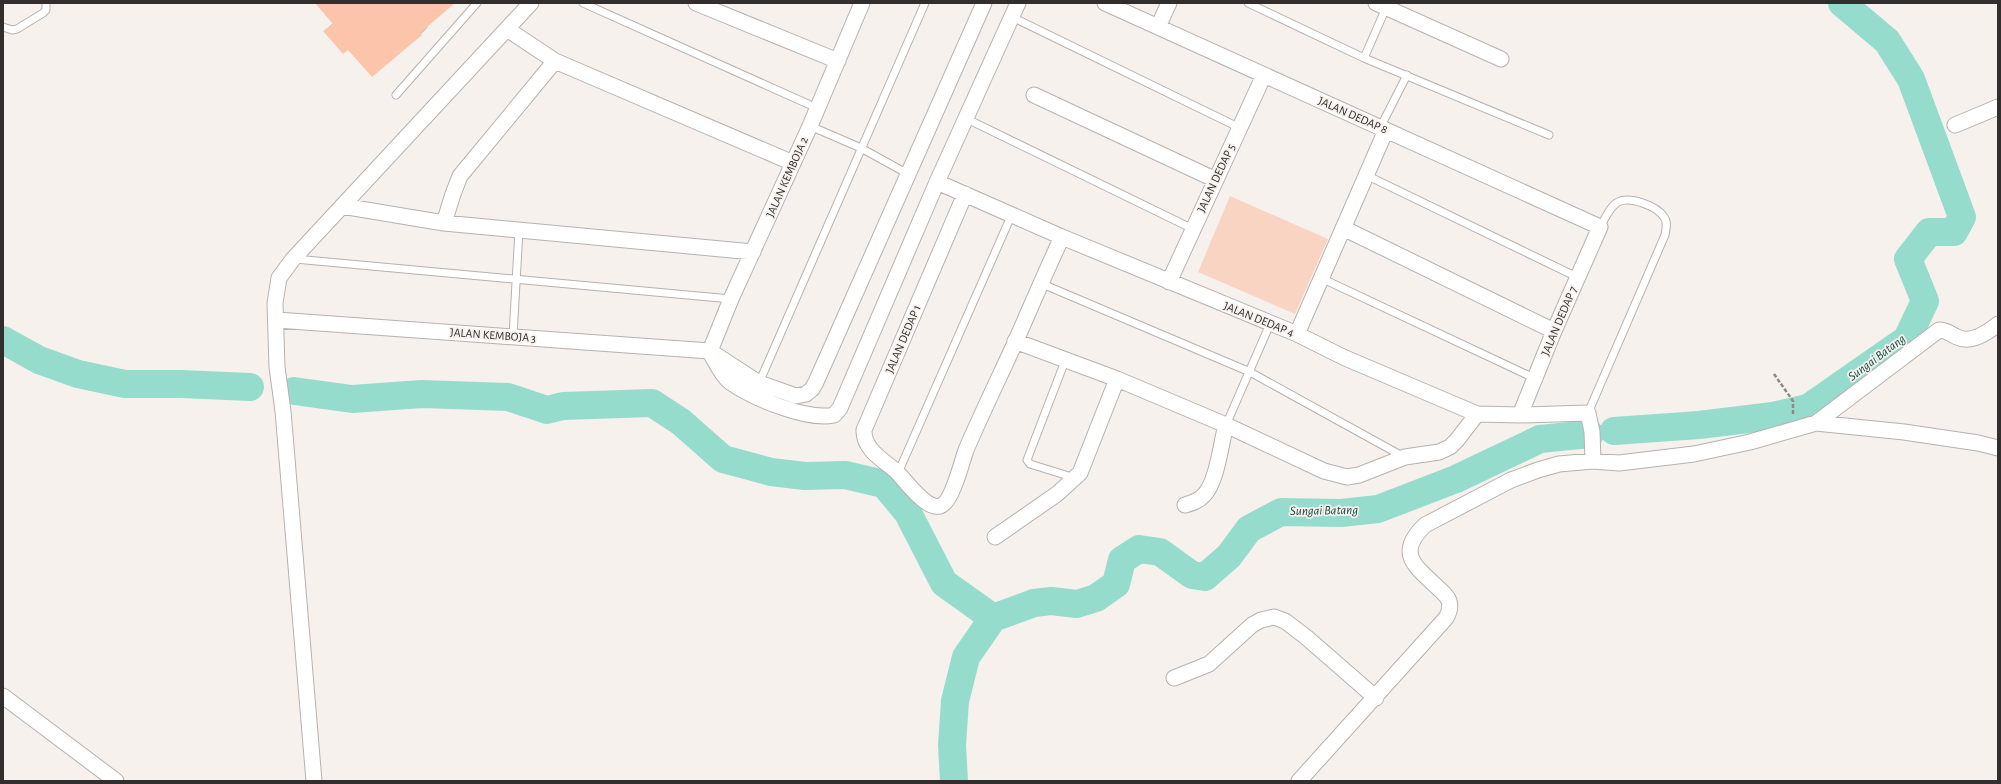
<svg xmlns="http://www.w3.org/2000/svg" width="2001" height="784" font-family="'Alegreya Sans',sans-serif">
<rect width="100%" height="100%" fill="#f7f1ee"/>
<!-- green -->
<path fill="#fad4c3" d="M1230,196L1328,239L1295,314L1198,272Z"/>
<!-- shadow -->
<path fill="#0003" d="M316,3H454L427,26L428,27L421,34L372,76L349,49L324,31L333,23Z"/>
<g fill="none" stroke-linecap="round" stroke-linejoin="round">
<!-- river -->
<path stroke="#96dccd" stroke-width="28" d="M3,340L39,360L78,374L125,384H181L250,387
M294,391L352,399L422,394L508,397L547,410L563,406L652,403L681,422L723,459L771,472L805,476L845,475L884,484L908,513L944,583L993,618
M1614,431L1699,425L1773,416L1808,408L1907,339L1925,301L1908,259L1929,232H1954L1962,217L1911,79L1887,41L1842,3
M954,781L952,745L955,701L966,657L993,618L1034,603L1051,601L1077,604L1096,598L1116,584L1122,560L1139,549L1160,552L1192,575L1205,577L1229,556L1249,529L1281,512L1341,513L1378,509L1456,479L1540,439L1590,434"/>
</g>
<!-- building -->
<path fill="#fcc5ab" d="M315,3H455L420,33L422,35L372,77L348,50L343,54L323,31L333,24Z"/>
<g fill="none" stroke-linecap="round" stroke-linejoin="round">
<!-- service casing -->
<g stroke="#b7b1af" stroke-width="9">
<path id="service" d="M583,3L817,108
M1248,3L1364,58L1549,135
M1012,17L1240,128
M3,27L12,30L17,29L43,13L46,10V3
M1364,58L1386,8
M396,95L477,3
M967,119L1193,229
M810,126L861,148L908,174
M1380,128L1407,75
M1366,175L1577,277
M295,259L731,299
M1321,278L1534,378
M1040,283L1250,372L1404,457
M513,336L519,230
M1065,361L1027,460L1030,464L1075,478
M759,383L925,3
M1588,413L1665,235C1666,229 1668,222 1664,217C1657,206 1630,196 1618,202C1610,206 1605,219 1600,227
M1226,425L1270,324
M898,473L1012,214"/>
</g>
<!-- minor casing -->
<g stroke="#b7b1af" stroke-width="17">
<path id="minor" d="M696,3L838,61
M1105,3L1600,227L1554,331L1520,415
M1376,3L1501,59
M1158,27L1169,3
M507,29L555,61L793,163
M1034,95L1216,180
M1955,125L1998,107
M937,182L1062,237L1297,334L1343,357L1477,414L1520,415L1588,413L1592,432L1593,461L1619,463L1694,454L1750,442L1816,423L1904,432L1978,443L1998,448
M965,194L864,430C863,449 883,460 896,471C905,480 926,510 940,506C952,503 962,461 966,450C981,415 998,380 1014,345C1030,309 1045,273 1062,237
M342,206L444,223L753,252
M444,223L453,194L460,176L555,61
M1343,228L1554,331
M1169,282L1264,75
M277,320L710,351L759,383L796,396L806,394L812,389L816,382L984,3
M1297,334L1386,130
M1015,341L1117,379L1226,425L1324,471L1347,477L1359,475L1405,457L1439,452L1450,447L1457,440L1477,414
M710,351L731,299L810,126L862,3
M711,354C716,363 722,376 730,382C753,398 807,421 834,415L840,408L937,182L1018,3
M1816,423L1939,330C1947,330 1950,334 1957,337C1971,344 1987,333 1998,324
M1185,505C1192,503 1199,501 1204,495C1217,482 1221,443 1226,425
M995,537L1057,494L1080,473L1117,379
M1174,678L1209,664L1252,625L1261,620L1274,617L1285,621L1306,637L1376,698
M3,696L116,781
M314,781L283,411L277,367L275,303L279,278L293,259L531,3
M1299,781L1446,618C1449,613 1451,607 1449,601C1447,595 1441,591 1437,587C1414,565 1396,553 1425,525L1511,480L1538,470L1559,464L1593,461"/>
</g>
<!-- path -->
<path stroke="#8d8987" stroke-width="2.5" stroke-dasharray="4 2" stroke-linecap="butt" d="M1774,374L1793,401V415"/>
<!-- service -->
<use href="#service" stroke="#fff" stroke-width="7"/>
<!-- minor -->
<use href="#minor" stroke="#fff" stroke-width="15"/>
</g>
<g text-anchor="middle" dominant-baseline="central" stroke-width="3.5" stroke-linejoin="round" paint-order="stroke">
<!-- street labels -->
<g font-size="12" fill="#312e2d" stroke="#f7f1ee">
<text transform="translate(1353 115) rotate(24)">JALAN DEDAP 8</text>
<text transform="translate(787 177) rotate(-66)">JALAN KEMBOJA 2</text>
<text transform="translate(1216 178) rotate(-65)">JALAN DEDAP 5</text>
<text transform="translate(1259 319) rotate(22)">JALAN DEDAP 4</text>
<text transform="translate(1559 321) rotate(-67)">JALAN DEDAP 7</text>
<text transform="translate(493 335) rotate(4)">JALAN KEMBOJA 3</text>
<text transform="translate(903 339) rotate(-67)">JALAN DEDAP 1</text>
</g>
<!-- water labels -->
<g font-size="13" font-style="italic" fill="#0f4b42" stroke="#f7f1ee">
<text transform="translate(1877 358) rotate(-37)">Sungai Batang</text>
<text transform="translate(1324 511) rotate(-1)">Sungai Batang</text>
</g>
</g>
<!-- border -->
<rect width="2001" height="784" fill="none" stroke="#312e2d" stroke-width="8"/>
</svg>
